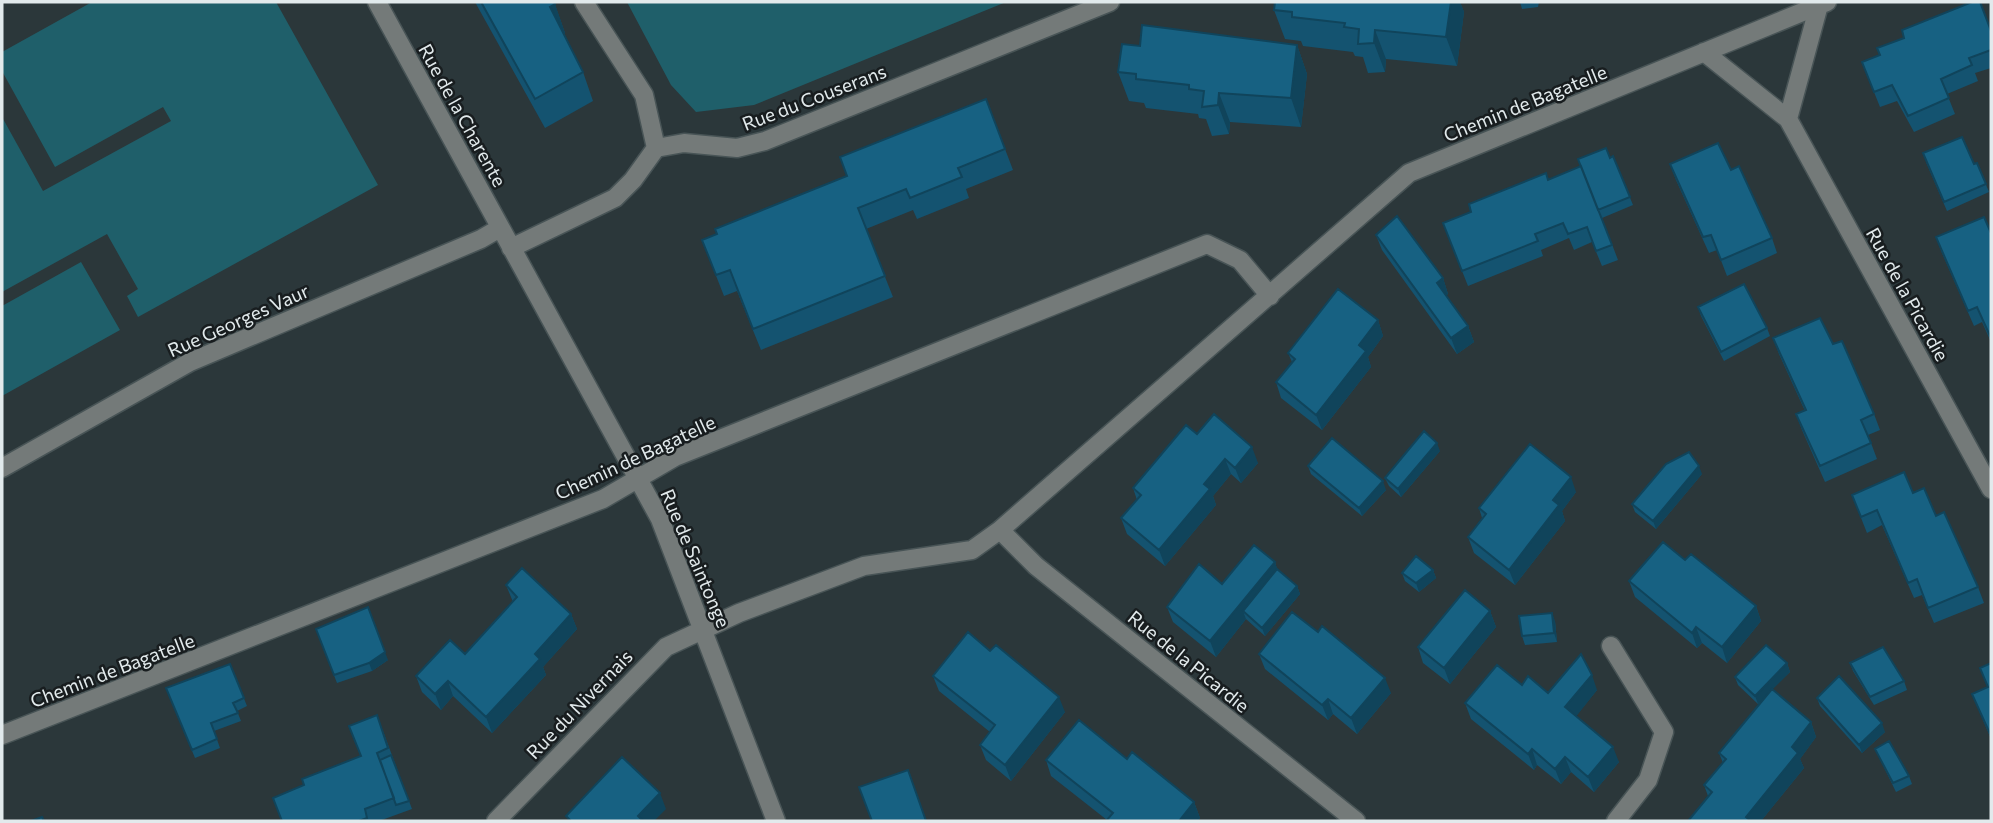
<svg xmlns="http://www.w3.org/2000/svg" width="1993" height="823" font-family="Commissioner,sans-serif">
<rect width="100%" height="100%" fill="#2b373a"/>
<!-- green -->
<path fill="#1f5f6a" d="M92,2H276L378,185L138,317L127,296L138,289L107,234L2,292V117L43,191L171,121L163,107L55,167L2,71V52Z
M627,2H1006L754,105L696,112L671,85Z
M81,262L120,330L2,396V306Z"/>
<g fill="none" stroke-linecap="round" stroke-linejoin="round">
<!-- minor casing -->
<g stroke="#485456" stroke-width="21">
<path id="minor" d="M377,2L660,519L776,821
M584,2L644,95L656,148
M1704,52L1788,119L1991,489
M1788,119L1819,5
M511,248L615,198L633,180L656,148L684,143L737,148L765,141L1110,2
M2,468L190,362L481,239L500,228
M1000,530L1036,566L1356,821
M1611,646L1664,732L1648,780L1616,821
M2,735L603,499L675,457L1207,244L1240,260L1270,296
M496,821L666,647L739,613L864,566L972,550L1000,530L1409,173L1827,2"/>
</g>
<!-- minor -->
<use href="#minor" stroke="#747a79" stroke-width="18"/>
</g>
<!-- wall -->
<path fill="#145370" d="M475,2H554L565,33L563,34L583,72L593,101L545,128Z
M1275,2H1460L1464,12L1457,66L1386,59L1385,72L1368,73L1363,57L1355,56L1353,52L1303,46L1301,41L1285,39L1274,10Z
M1520,2H1539L1538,7L1522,9Z
M1991,31V68L1975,73L1978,81L1947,94L1955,114L1914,132L1897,101L1880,107L1862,62Z
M1297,45L1307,74L1301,127L1230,122L1229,134L1212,136L1206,119L1199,118L1198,114L1146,108L1144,103L1129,101L1118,72L1140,46Z
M1005,149L1013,170L966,189L969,198L917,219L913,210L866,229L893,297L761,350L737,291L724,296L702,240L847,177L840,157Z
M1613,156L1633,205L1602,218L1618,260L1602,266L1592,242L1574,250L1569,238L1541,250L1543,256L1468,286L1443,223L1548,180Z
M1926,162L1977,163L1989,192L1947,211Z
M1670,164L1731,170L1772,238L1777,253L1727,276L1717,250L1709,253L1676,180Z
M1991,233V342L1982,322L1974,326L1942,253L1936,237Z
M1376,235L1443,278L1448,294L1446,295L1468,326L1474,342L1457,354L1382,250Z
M1698,307L1767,328L1770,336L1724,361L1701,316Z
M1378,320L1383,336L1368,357L1371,367L1322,430L1281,398L1276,382L1292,362L1288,353Z
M1773,338L1833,344L1874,414L1880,430L1868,435L1877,459L1825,482L1802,430L1796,414L1805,411L1779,354Z
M1197,434L1258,463L1241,483L1231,474L1213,496L1216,505L1165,566L1127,534L1121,518L1137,500L1133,488Z
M1440,451L1401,497L1389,486L1385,478Z
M1308,466L1386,490L1362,516L1311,474Z
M1702,474L1656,529L1635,512L1632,504Z
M1576,492L1562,511L1565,521L1515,585L1474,553L1468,537L1482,518L1479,508Z
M1913,493L1936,516L1978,587L1984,603L1934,623L1922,595L1914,598L1882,525L1867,533L1852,495Z
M1685,560L1756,606L1761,621L1727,663L1702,643L1697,648L1635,597L1629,581Z
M1275,562L1277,569L1297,586L1300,594L1265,636L1246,619L1216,657L1173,622L1167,607Z
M1433,570L1436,578L1419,592L1405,581L1402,573Z
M506,585L571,614L577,629L543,667L546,675L492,733L453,696L441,710L422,692L416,676L465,654L513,602Z
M1490,611L1496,627L1450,684L1423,663L1418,647Z
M1555,621L1557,642L1525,645L1522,636Z
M316,629L388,660L372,671L337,683Z
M1259,654L1391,693L1357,734L1333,714L1328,720L1265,669Z
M1787,663L1790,672L1772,689L1811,722L1816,737L1800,759L1804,768L1761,821H1688L1708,796L1704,785L1723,763L1719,753L1765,697L1758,704L1738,685L1735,677Z
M1850,663L1904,681L1907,690L1874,705L1853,671Z
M1991,663V739L1972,694L1988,687Z
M230,664L247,706L237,711L241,721L214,731L220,748L195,758L166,688Z
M933,676L1065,712L1011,781L986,760L980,745L990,732L939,691Z
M1522,685L1548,693L1597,690L1576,716L1619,762L1594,792L1571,772L1561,784L1537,765L1534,770L1471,719L1465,703Z
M1817,698L1885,732L1862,753L1820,706Z
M377,715L412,809L379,821H282L304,785L361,756L349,726Z
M1875,749L1909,776L1912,784L1896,792Z
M1127,759L1194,802L1200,818L1197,821H1106L1107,820L1051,776L1046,760Z"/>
<!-- shaded-wall -->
<path fill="#10445b" d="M1451,2H1460L1464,12L1457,66L1446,37Z
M555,4L565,33L560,36L550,7Z
M1375,30L1386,59L1385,72L1374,43Z
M1297,45L1307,74L1301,127L1291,98Z
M1219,93L1230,122L1229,134L1218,105Z
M1443,278L1448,294L1443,298L1437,283Z
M1378,320L1383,336L1368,357L1371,367L1322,430L1316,415L1359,345Z
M1468,326L1474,342L1457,354L1451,338Z
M1437,443L1440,451L1401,497L1398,489Z
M1252,447L1258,463L1241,483L1235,468Z
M1225,459L1231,474L1213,496L1216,505L1165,566L1159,550L1204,484Z
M1699,466L1702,474L1656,529L1653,521Z
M1571,477L1576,492L1562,511L1565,521L1515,585L1509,570L1553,500Z
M1383,481L1386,490L1362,516L1359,508Z
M1275,562L1280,578L1243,611L1246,619L1216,657L1210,641Z
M1433,570L1436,578L1419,592L1416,583Z
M1297,586L1300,594L1265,636L1262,628Z
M1756,606L1761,621L1727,663L1722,647Z
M1490,611L1496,627L1450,684L1444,668Z
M1552,613L1555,621L1557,642L1554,633Z
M571,614L577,629L543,667L546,675L492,733L486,717L535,654Z
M1696,627L1702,643L1697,648L1692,633Z
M385,652L388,660L372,671L369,663Z
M1787,663L1790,672L1758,704L1755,696Z
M1592,675L1597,690L1571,723L1565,707Z
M1385,678L1391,693L1357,734L1351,718Z
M448,681L453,696L441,710L435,694Z
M1059,697L1065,712L1011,781L1005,765Z
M1328,699L1333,714L1328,720L1322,705Z
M1811,722L1816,737L1800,759L1804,768L1761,821H1748L1746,817L1792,747Z
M1882,723L1885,732L1862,753L1859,745Z
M1613,747L1619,762L1594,792L1588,777Z
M1532,749L1537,765L1534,770L1528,754Z
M1565,757L1571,772L1561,784L1555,769Z
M660,793L666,809L654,821H640L638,816Z
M1194,802L1200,818L1197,821H1179Z"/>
<!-- building -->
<path fill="#176182" stroke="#10445b" stroke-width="2" d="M481,2H554L555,4L550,7L583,72L535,99Z
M1275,2H1451L1446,37L1375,30L1374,43L1358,44L1359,29L1344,27L1345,23L1292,17V12L1274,10Z
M1972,2H1980L1991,31V50L1969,58L1972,65L1941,79L1949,98L1908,116L1892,85L1874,92L1862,62L1880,55L1877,48L1904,38L1902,30Z
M1142,25L1297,45L1291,98L1219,93L1218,105L1202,107L1204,91L1189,89V85L1136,79V74L1118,72L1122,44L1140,46Z
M986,99L1005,149L958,168L962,177L910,198L906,189L858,208L885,276L753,329L730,270L716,275L702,240L717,234L715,229L847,176L840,157Z
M1962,137L1974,164L1977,163L1986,184L1944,202L1923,153Z
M1718,143L1731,170L1739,166L1772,238L1721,260L1711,235L1703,237L1670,164Z
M1606,148L1610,158L1613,156L1630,197L1598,210L1578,159Z
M1581,166L1612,245L1596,251L1587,227L1568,234L1563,223L1535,234L1538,241L1462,271L1443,223L1471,212L1469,204L1546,173L1548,180Z
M1397,216L1443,278L1437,283L1468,326L1451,338L1376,235Z
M1984,217L1991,233V335L1990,336L1977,307L1968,311L1936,237Z
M1744,284L1767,328L1721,352L1698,307Z
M1338,289L1378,320L1359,345L1366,351L1316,415L1276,382L1295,359L1288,353Z
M1820,318L1833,344L1842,341L1874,414L1861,420L1871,443L1820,466L1796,414L1806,410L1773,338Z
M1214,414L1252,447L1235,468L1225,459L1204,484L1210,489L1159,550L1121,518L1141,495L1133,488L1186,425L1197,434Z
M1424,431L1437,443L1398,489L1385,478Z
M1332,438L1383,481L1359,508L1308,466Z
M1530,444L1571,477L1553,500L1559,505L1509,570L1468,537L1486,514L1479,508Z
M1689,452L1699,466L1653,521L1632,504L1666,464Z
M1904,472L1913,493L1924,488L1936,516L1944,512L1978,587L1928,608L1917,579L1908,583L1877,510L1861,517L1852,495Z
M1663,542L1685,560L1691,554L1756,606L1722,647L1696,627L1692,633L1629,581Z
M1254,545L1275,562L1210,641L1167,607L1199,564L1222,584Z
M1416,556L1433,570L1416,583L1402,573Z
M522,568L571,614L535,654L540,659L486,717L448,681L435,694L416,676L450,640L465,654L517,597L506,585Z
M1277,569L1297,586L1262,628L1243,611Z
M1465,590L1490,611L1444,668L1418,647Z
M368,607L385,652L369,663L334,675L316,629Z
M1292,612L1318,632L1322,626L1385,678L1351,718L1328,699L1322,705L1259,654Z
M1552,613L1554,633L1522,636L1519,616Z
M968,632L990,651L996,645L1059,697L1005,765L980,745L995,725L933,676Z
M1766,645L1787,663L1755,696L1735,677Z
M1883,647L1904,681L1870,697L1850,663Z
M1581,654L1592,675L1565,707L1613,747L1588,777L1565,757L1555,769L1532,749L1528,754L1465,703L1497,665L1522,685L1528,676L1548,693Z
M1991,663V736L1972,694L1988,687L1980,668Z
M230,664L244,698L233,703L238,713L211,723L217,739L192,750L166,688Z
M1839,676L1882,723L1859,745L1817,698Z
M1772,689L1811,722L1792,747L1798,753L1746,817L1751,821H1688L1712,792L1704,785L1726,759L1719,753Z
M377,715L388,748L377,753L394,798L365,809L367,818L359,821H282L273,798L304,785L302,779L361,756L349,726Z
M1079,720L1127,759L1132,752L1194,802L1179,821H1106L1113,813L1046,760Z
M1889,741L1909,776L1893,783L1875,749Z
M391,755L409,801L396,805L380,760Z
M622,757L660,793L638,816L643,821H571L566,816Z
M908,770L926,821H872L859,787Z
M42,817L44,821H31Z"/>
<g text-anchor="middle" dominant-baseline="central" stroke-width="5" stroke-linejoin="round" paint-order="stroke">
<!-- street labels -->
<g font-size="19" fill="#e2eaec" stroke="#181d1f">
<text transform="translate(814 97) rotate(-21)">Rue du Couserans</text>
<text transform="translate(1525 103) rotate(-22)">Chemin de Bagatelle</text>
<text transform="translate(463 115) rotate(61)">Rue de la Charente</text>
<text transform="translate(1908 294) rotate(61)">Rue de la Picardie</text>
<text transform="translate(238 320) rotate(-24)">Rue Georges Vaur</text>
<text transform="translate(635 457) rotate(-25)">Chemin de Bagatelle</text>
<text transform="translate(696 558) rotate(67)">Rue de Saintonge</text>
<text transform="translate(1189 661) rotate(39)">Rue de la Picardie</text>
<text transform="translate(112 670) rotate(-21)">Chemin de Bagatelle</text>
<text transform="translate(579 704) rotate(-46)">Rue du Nivernais</text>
</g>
</g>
<!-- border -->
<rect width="1993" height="823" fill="none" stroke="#e2eaec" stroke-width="7"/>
</svg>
